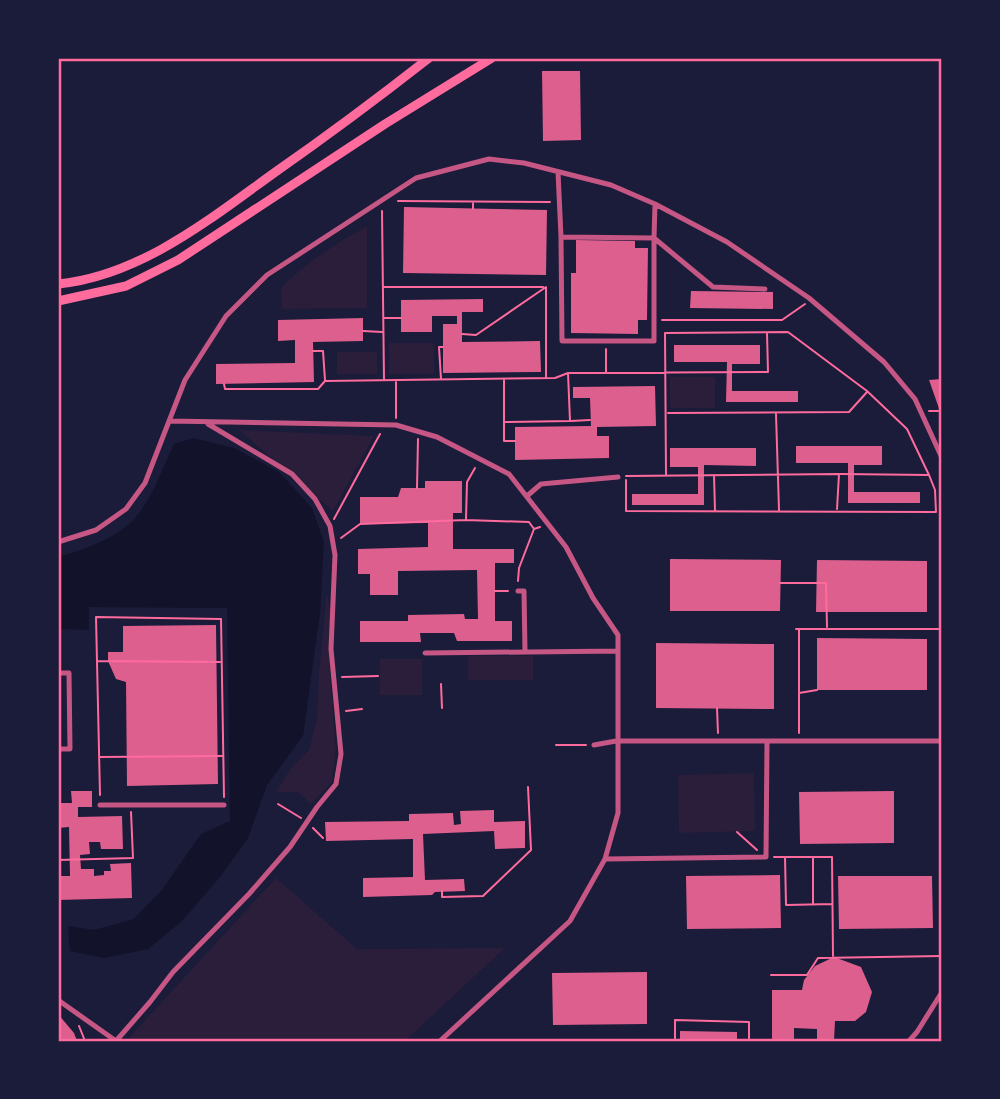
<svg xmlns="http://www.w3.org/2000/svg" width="1000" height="1099" font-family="'Titillium Web',sans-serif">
<rect width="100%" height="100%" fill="#1b1b3a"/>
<!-- green -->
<path fill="#2a1e3b" d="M367,226V308L282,309L281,288C306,262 336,244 367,226Z
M389,343H434V374H389Z
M337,352H377V374H337Z
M670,377H715V408H670Z
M239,430L374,436L333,511Z
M327,592L330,611L329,663L336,750L332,782L311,804L298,792H276L291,768L309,750L317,719L319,673Z
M468,656H533V680H468Z
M380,659H422V695H380Z
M754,773L755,831L679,833L678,775Z
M276,878L357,949L505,948L405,1041H126Z"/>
<!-- water -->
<path fill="#12122b" d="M193,438L234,448L279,472L312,508L324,542L320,613L303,736L267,785L248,838L220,877L182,921L148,949L104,958L70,951L68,926L94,930L134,919L162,890L201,834L230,821L227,608L89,607V630L58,629V557C82,550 107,542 128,525C149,508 162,469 174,444Z"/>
<!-- building -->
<path fill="#dd5f8e" d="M542,71H580L581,140L543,141Z
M404,207L547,210L546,275L403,273Z
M576,240L635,241V248H648L647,320H638V334L571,333V273H576Z
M691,291L773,292V309L690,308Z
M483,299V312H462V342L540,341L541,372L443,373V324H457V316H432V332H401V300Z
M363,318V341L313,342L314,382L216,384V364L295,363V340L278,341V320Z
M674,345H760V364H732V391H798V402H726L727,362H674Z
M942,379V417L929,380Z
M655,386L656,426L597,427V436H609V458L515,460V427L591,426L590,398H573V387Z
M796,446H882V465H854V492H920V503H848V463H796Z
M670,448H756V466L704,465V505H632V494H698V467H670Z
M425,481H462V513H453V549H514V563H495V621H512V641H457L454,633H420L421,642H360V621H408V615L464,614L465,619H478L477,570L398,571V595H370V574H358V549L428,547V523L360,524V497H398L401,488H425Z
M670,559L781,560L780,611H670Z
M817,560L927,561V612H816Z
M216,625L218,784L127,786L126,682L116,679L108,661V652H123V626Z
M817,638L927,639V690H817Z
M656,643L774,644V709L656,708Z
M71,791H92V807H78V817L122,816L123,849H101L100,842H89L90,854L80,855L81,869H94V876L104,875V871H111L110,864L131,863L132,898L58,900V876H70L69,827L58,828V803H72Z
M894,791V843L800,844L799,792Z
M494,810V822L525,821V848L495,849L494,831L423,834L425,880L464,879L465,891L435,892L432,895L363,897V878L413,877V839L326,841L325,822L409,821V814L453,813L454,825L461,824L460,811Z
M780,875L781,928L687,929L686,876Z
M838,876H932L933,928L839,929Z
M834,957L861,967L872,992L866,1012L855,1021H835L834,1041H817V1029L794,1028V1039H772V990H802L804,980L815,966Z
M647,972V1024L553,1025L552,973Z
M58,1014L74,1033L77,1041H58Z
M680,1031L737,1032V1041H680Z"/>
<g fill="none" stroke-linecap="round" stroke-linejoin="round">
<!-- path -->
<path stroke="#ff6b9d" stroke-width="2" d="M398,201L550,202
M473,202V209
M382,211L384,380
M384,287H543
M384,318H401
M662,320H782L805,304
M363,331L382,332
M462,334L476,335L546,287V377
M606,349V372
M313,351H323L325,380
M441,379L439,347H443
M504,379V441H515
M224,384L225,389H318L325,381L555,378L568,373L768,372L767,333
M929,411H940
M668,413L849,412L867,392
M776,414L779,510
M396,418V382
M571,421L590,420
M504,422L570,421L568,373
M840,474L929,475
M714,475L715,511
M626,476L839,474L837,509
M626,480V511L936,512L935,490L929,475L907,429L867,391L788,332L665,333L666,475
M417,488L418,439
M334,519L380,434
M466,519L467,482L475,468
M341,538L360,524L466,520L529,522L534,529
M518,581L519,568L534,529L540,527
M780,583H826L827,627
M495,591H508
M796,629H942
M799,629V692
M97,661L220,662
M342,677L378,676
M441,684L442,708
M717,708L718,733
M346,711L362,709
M799,733V693L817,690
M556,745H586
M99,757L222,756
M100,795L96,617L221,619L224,797
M278,804L301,818
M313,828L323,838
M737,832L757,850
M774,857H785L786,905L832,904
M786,857H832L833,956
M58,860L133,858L131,812
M442,891V897L483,896L531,850L528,787
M813,905V858
M771,975H807L818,958L942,956
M79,1026L85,1041
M675,1041V1020L749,1022V1041"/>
<!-- minor -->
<path stroke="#c65784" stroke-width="5" d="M558,172L561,237L654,238V341H562L561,237
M655,204L654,238L713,287L765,289
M170,421L396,425L437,437L509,474L566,547L593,598L618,635V813L605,859L570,921L440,1041
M527,496L541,484L618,477
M58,542L96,530L126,509L145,483L185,380L226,316L267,275L416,178L489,159L524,163L611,185L655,204L727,242L809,298L884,362L915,399L942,458
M518,591H524L525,652
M425,653L618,651
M58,673H69L70,749H58
M594,745L616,741H942
M100,805H224
M605,859L766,857L767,742
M58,1000L116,1041L150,1002L173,972L249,894L290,847L317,807L336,784L341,754L331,649L335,555L330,526L315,499L292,474L208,424
M909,1041L917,1032L942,992"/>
<!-- trunk -->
<path stroke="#ff6b9d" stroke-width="9" d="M58,284C140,276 210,219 274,173C327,136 378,98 429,58
M58,301L126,286L178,260L385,124L492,58"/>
</g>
<!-- border -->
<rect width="1000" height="1099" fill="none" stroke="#1b1b3a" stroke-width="119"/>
<rect x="60" y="60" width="880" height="980" fill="none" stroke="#ff6b9d" stroke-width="2.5"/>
</svg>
